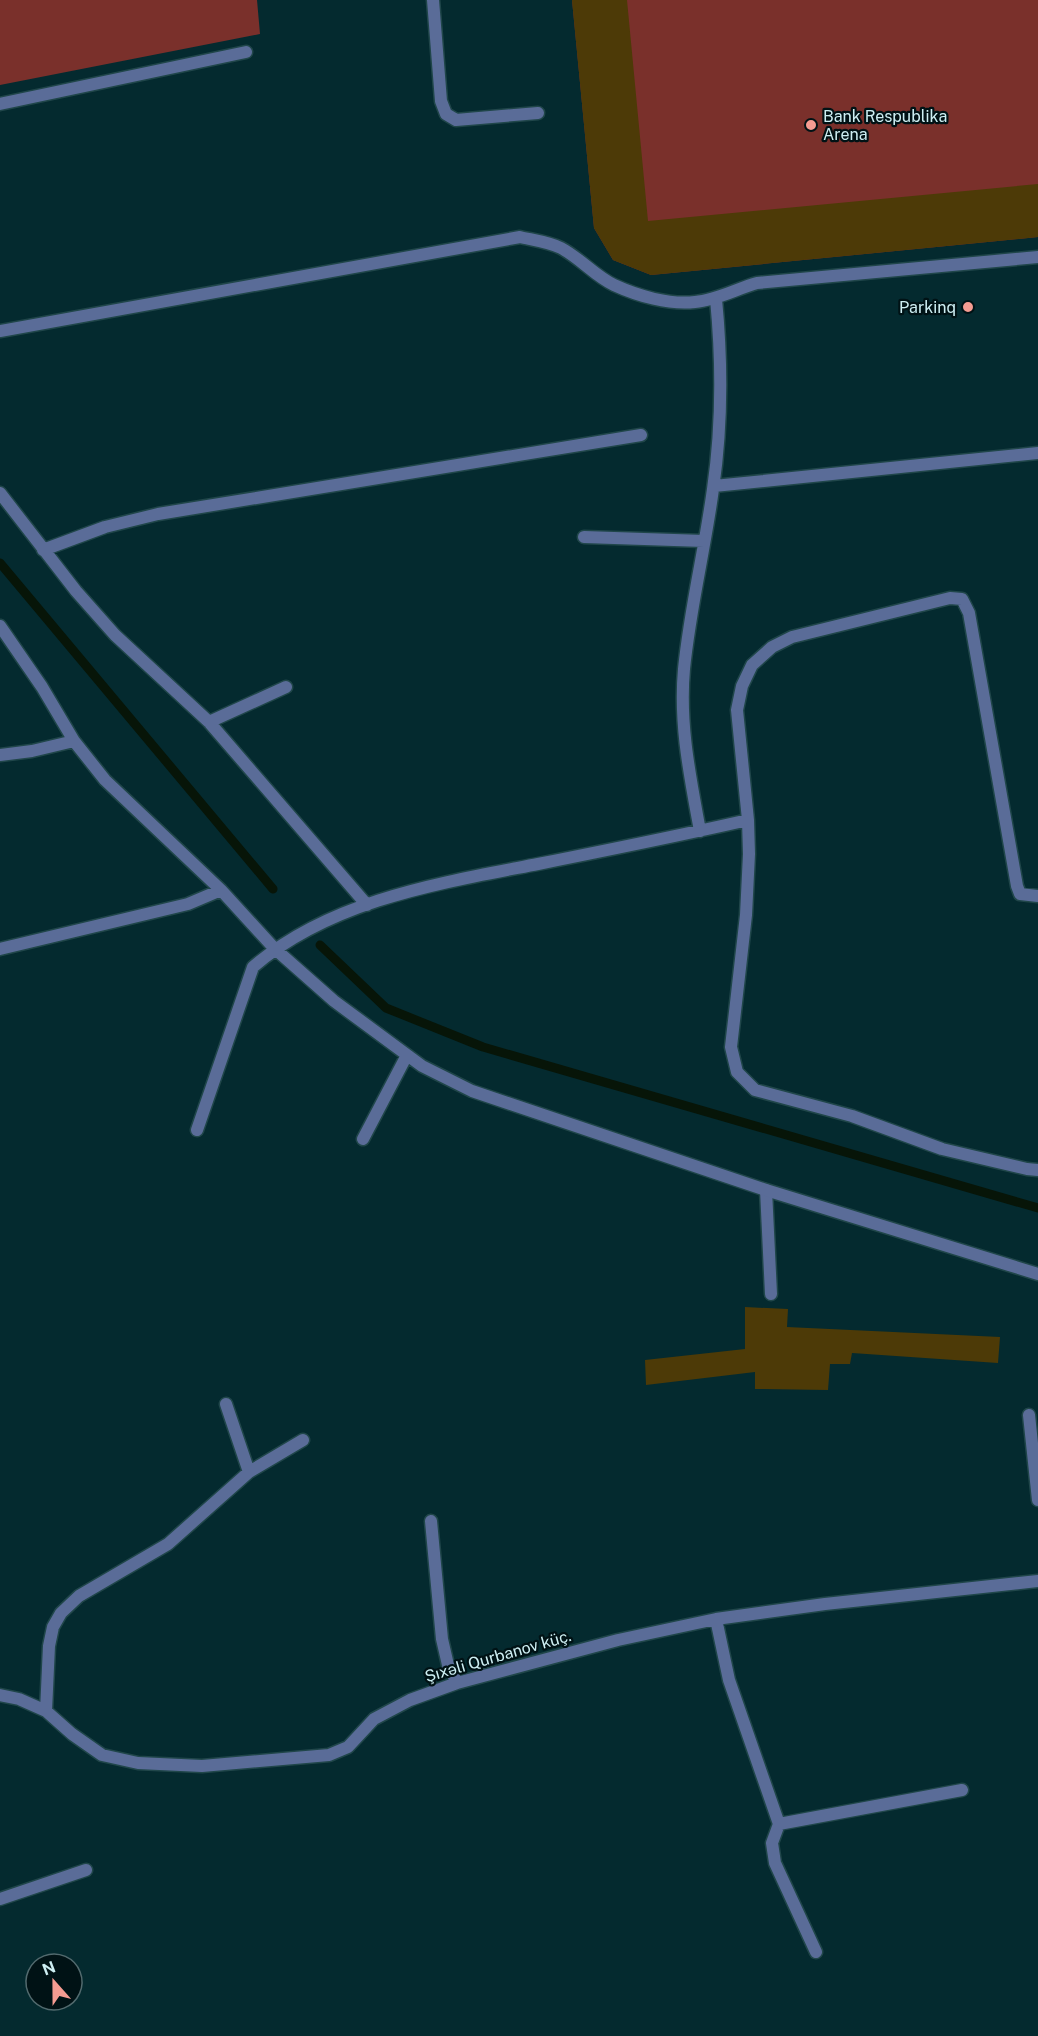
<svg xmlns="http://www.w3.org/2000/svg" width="1038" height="2036" font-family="'Public Sans',sans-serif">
<rect width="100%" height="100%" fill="#042a2f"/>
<!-- grass -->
<path fill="#7a302b" d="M0,0H257L260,34L0,85Z
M572,0H1038V237L651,275L613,260L594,228Z"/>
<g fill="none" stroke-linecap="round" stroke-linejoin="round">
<!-- stream -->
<path stroke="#071508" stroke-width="9" d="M0,563L273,889
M320,945L386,1008L483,1047L1038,1208"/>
</g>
<!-- building -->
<path fill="#4d3a07" d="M572,0H627L648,221L1038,184V237L651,275L613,260L594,228Z
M745,1307L788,1309L787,1327L1000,1337L998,1363L852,1353L850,1364H830L828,1390L755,1389V1372L646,1385L645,1360L745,1349Z"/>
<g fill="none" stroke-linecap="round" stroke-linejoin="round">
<!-- lane casing -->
<g stroke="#20464a" stroke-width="15">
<path id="lane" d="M433,0L441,101L446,114L456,120L538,113
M766,1190L771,1294"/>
</g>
<!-- street casing -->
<g stroke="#20464a" stroke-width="15">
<path id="street" d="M0,104L246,52
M0,331L520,237C533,240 549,242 561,248C580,258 595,276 614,285C638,296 669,305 695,302C717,300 736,289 757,283L1038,257
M714,486L1038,453
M0,493L76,591L115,635L209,722L367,905
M584,537L704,541
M43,550L105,527L158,514L641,435
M0,626L42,687L74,741L105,780L221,890L274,948L334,1001L422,1066L472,1091L766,1190L1038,1274
M209,722L286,687
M0,755L32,751L74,741
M748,820L737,710L742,686L752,665L772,647L792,637L950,598L962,599L969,613L1017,886L1020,894L1038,896
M700,831C690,776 679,725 684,669C690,608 705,549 713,489C722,427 722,361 716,299
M0,949L188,904L221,890
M197,1130L253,967C331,900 440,883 538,864C608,850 678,836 748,820L749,854L746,915L731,1047L737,1072L755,1090L852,1116L942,1149L1027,1169L1038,1170
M363,1139L407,1055
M226,1404L249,1472
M1029,1415L1038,1500
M431,1521L442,1639L448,1665L457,1683
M716,1619L729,1680L779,1824L772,1843L775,1863L816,1952
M0,1695L19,1699L46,1711L72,1734L102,1755L138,1763L202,1766L329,1755L348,1747L374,1719L410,1700L457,1683L618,1640L716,1619L825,1604L1038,1581
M46,1711L49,1646L53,1627L61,1613L79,1596L168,1544L249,1472L303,1440
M779,1824L962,1790
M0,1899L86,1870"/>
</g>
<!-- lane -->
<use href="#lane" stroke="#5a6c98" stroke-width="12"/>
<!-- street -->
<use href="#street" stroke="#5a6c98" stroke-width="12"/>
</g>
<!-- markers -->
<g fill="#f59c92" stroke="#001215" stroke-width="2">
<circle cx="811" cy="125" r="6"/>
<circle cx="968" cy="307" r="6"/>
</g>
<g text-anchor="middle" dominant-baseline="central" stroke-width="4.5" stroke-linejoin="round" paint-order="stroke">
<!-- poi labels -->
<g font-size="16" fill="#ceeff3" stroke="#001215" text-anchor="start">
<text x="823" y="116">Bank Respublika<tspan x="823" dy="18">Arena</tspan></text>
<text x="956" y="307" text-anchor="end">Parkinq</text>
</g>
<!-- street labels -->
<g font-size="16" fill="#ceeff3" stroke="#001215">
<text transform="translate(498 1656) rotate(-16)">Şıxəli Qurbanov küç.</text>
</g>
</g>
<!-- north arrow -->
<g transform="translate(54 1982) rotate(339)"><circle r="28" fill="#001215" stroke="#526a6e" stroke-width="1.5"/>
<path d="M0-4.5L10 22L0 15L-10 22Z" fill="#f59c92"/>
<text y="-9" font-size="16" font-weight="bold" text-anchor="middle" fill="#ceeff3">N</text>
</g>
</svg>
